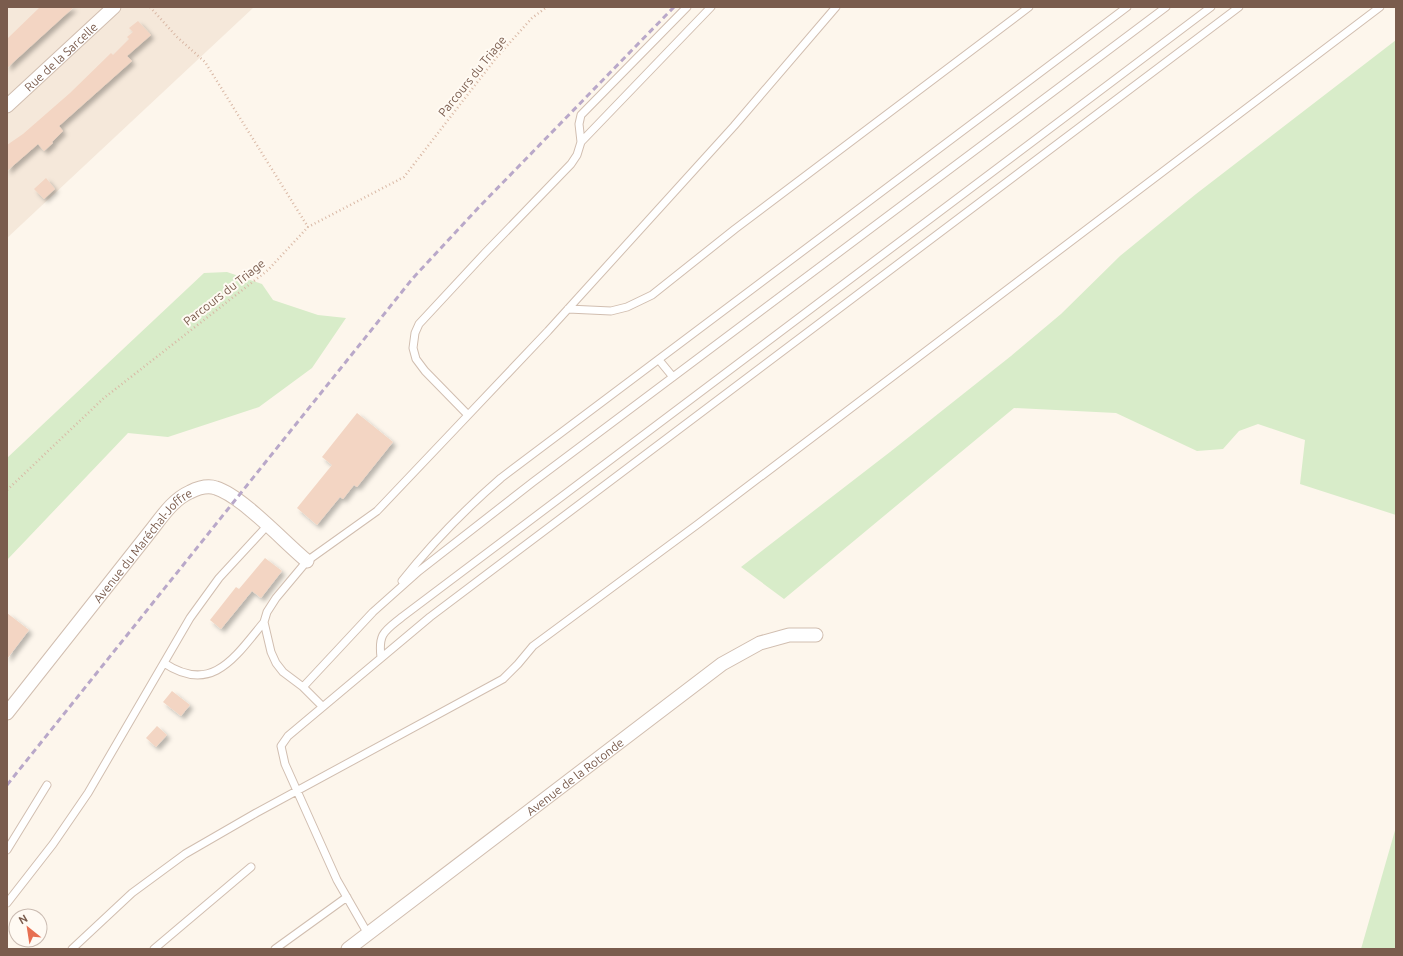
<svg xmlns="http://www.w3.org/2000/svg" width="1403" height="956" font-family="Ubuntu,sans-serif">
<defs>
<filter id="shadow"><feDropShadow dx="3.5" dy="3.5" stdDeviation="2" flood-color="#0004"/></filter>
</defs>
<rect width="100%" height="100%" fill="#fdf6ec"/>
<!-- residential -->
<path fill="#f5e8da" d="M7,7H254L7,238Z"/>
<!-- green -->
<path fill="#d8ecc9" d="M1396,40V515L1300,484L1305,440L1258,424L1239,431L1223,449L1197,451L1116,413L1014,408L784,599L741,567L890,452L1011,356L1061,314L1120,256L1196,194Z
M227,272L262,284L273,300L318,315L346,318L312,368L259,407L168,437L128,433L7,560V458L204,273Z
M1396,827V949H1361Z"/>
<!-- building -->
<path fill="#f3d5c3" filter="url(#shadow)" d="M40,7H74L7,68V39Z
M138,21L151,35L127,56L132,61L59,126L63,131L52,142L53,143L44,151L38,144L7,171V145L23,134L70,93L111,53L113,55L129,39L127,37L133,32L129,28Z
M46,178L55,189L44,199L34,189Z
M357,413L393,442L357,487L354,485L343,499L340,497L317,525L297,508L332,465L322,457Z
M265,558L282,571L261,598L252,591L221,629L210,620L236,587L239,589Z
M7,613L29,630L7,659Z
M172,691L190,705L181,716L163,702Z
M157,726L167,735L156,747L146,738Z"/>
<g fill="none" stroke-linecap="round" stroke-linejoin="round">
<!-- service casing -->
<g stroke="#d1beb0" stroke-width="9">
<path id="service" d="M581,142L711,7
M568,309L611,311L627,307L652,295L735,229L1029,7
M659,360L673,377
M468,415L425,371L416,359L413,348L415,333L419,324L485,253L571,164L577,155L581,142L579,124L581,115L687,7
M402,581C433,542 463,511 501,478L1127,7
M381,657C378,633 385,631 402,617L1211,7
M164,663C212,695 235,657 264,622
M303,687L373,612L419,571L533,482L1166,7
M322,706L303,687L283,672L276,663L271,652L264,622L267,612L276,598L307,561L377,511L454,430L548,331L734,126L836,7
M7,850L47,785
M7,903L53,844L88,793L190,618L219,578L267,526
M368,934L337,880L285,764L281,746L288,736L430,617L1239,7
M72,949L132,893L185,854L256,813L503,679L518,664L533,646L698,524L1380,7
M154,949L251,867
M275,949L347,897"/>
</g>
<!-- minor casing -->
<g stroke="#d1beb0" stroke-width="15">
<g id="minor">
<path id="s1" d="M7,106L114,7"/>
<path id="s2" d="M7,713L153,528C163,515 174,499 190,492C198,488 207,485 216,488C242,496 285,543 307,561"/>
<path id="s3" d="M348,949L722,664L760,643L789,635H816"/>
</g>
</g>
<!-- path -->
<path stroke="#d9b8a5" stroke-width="2.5" stroke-dasharray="1 3" stroke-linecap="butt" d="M150,7L177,37L205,62L308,227
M7,490L104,398L268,270L308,227L404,177L496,58L532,18L547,7"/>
<!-- service -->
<use href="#service" stroke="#fff" stroke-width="7"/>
<!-- minor -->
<use href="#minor" stroke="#fff" stroke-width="13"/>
<!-- rail -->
<path stroke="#b9a8c9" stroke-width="3" stroke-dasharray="6 4" stroke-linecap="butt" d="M7,785L413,278L480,206L674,7"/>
</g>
<g text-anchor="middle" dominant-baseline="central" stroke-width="4" stroke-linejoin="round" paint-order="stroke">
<!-- street labels -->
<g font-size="12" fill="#7a5c4d" stroke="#fffaf3">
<text stroke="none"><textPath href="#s1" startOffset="73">Rue de la Sarcelle</textPath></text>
<text transform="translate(472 76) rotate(-51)">Parcours du Triage</text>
<text transform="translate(224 292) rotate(-38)">Parcours du Triage</text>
<text stroke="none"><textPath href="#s2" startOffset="216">Avenue du Maréchal-Joffre</textPath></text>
<text stroke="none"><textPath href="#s3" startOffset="285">Avenue de la Rotonde</textPath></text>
</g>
</g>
<!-- border -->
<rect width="1403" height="956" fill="none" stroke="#7a5c4d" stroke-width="16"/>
<!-- north arrow -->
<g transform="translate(28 928) rotate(330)"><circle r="19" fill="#fffaf3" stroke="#cabbb1"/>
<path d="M0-3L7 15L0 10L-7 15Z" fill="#e76f51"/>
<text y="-6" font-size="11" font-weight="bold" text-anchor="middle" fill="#7a5c4d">N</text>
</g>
</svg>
